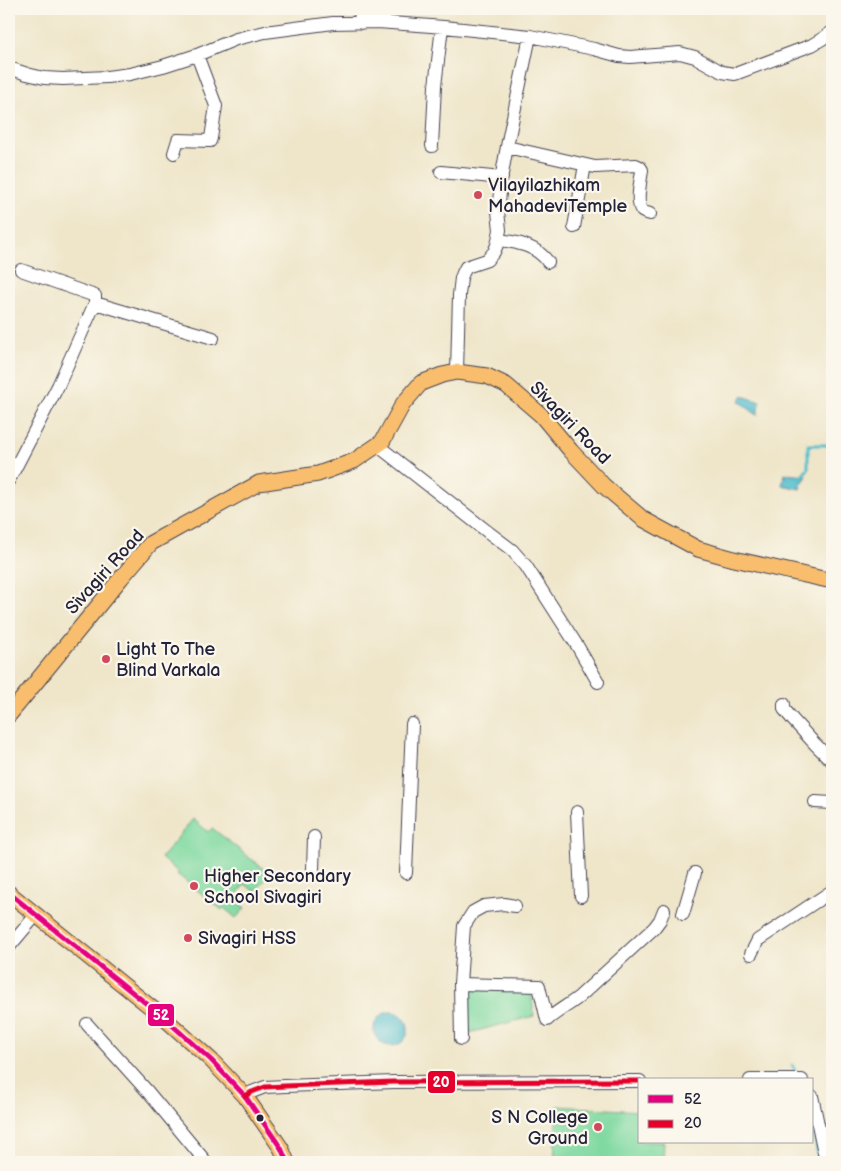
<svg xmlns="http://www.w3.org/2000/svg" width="841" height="1171" font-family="'Balsamiq Sans',sans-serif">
<rect width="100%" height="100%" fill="#fbf7ec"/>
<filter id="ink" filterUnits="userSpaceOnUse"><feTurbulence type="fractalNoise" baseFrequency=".02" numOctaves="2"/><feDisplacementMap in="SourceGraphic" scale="10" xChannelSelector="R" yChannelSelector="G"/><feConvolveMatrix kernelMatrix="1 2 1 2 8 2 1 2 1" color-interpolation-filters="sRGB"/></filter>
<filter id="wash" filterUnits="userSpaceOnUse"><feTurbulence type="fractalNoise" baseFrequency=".0096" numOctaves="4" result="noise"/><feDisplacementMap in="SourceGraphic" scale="20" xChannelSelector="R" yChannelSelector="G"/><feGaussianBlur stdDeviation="1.12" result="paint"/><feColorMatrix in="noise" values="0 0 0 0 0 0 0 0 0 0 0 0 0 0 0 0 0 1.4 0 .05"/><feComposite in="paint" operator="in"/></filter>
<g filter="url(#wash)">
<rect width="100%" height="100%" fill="#efe6ca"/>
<!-- green -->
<path fill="#7fd9a0" stroke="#507e6e" d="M193,819L208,832L212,828L270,874L255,892L245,884L234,898L245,908L236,918L224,908L222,910L177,874L178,872L161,858Z
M465,989H531L534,1016L465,1034Z
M557,1106L640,1111V1142H664L663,1162H554Z"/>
<!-- water -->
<path fill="#52becd" stroke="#3a7084" d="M743,396L760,402L757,415L739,401Z
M785,474L807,476L801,485L800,489L782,485Z
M374 1029a17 17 0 1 1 34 0a17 17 0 1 1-34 0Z"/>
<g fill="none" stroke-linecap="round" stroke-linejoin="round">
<!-- stream -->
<path stroke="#52becd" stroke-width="3" d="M800,478L808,469V445H826L832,446
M792,1065L795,1070
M814,1133L819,1162"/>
</g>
</g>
<g filter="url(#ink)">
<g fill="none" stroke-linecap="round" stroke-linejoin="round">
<!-- minor casing -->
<g stroke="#413f50" stroke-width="14">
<path id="minor" d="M360,9L361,23
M9,68L27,74L44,78L63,79L107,77L130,74L163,66L197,55L236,39L265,32L333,23L378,22L444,27L530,36L594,49L619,56L630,57L680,53L695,57L722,72L735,74L812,45L822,39L832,32
M432,146L435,86L442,27
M507,147L595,167L636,165L640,167L642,170C641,180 635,203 642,211C644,213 648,213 650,214
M174,153L178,140L210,141L211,138L216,106L197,55
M441,172L502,178
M574,227L585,165
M499,240C517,242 537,246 548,262
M95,303L213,338
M457,372L459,295L461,278L463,273L466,267L487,260L494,252L497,245L500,230L498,211L502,174L508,141L530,36
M377,445L488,532L512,550L526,566L578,647L598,682
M9,480L58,386L95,303V296L21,270
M784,704V709L793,720L815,744L832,761
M815,802L832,803
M577,812L581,896
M313,870L314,837
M406,873L412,724
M683,914L695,873
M9,947L36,915
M751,954L758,940L832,891
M460,984L464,926L473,912L484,906L504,904L515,906
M87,1024L148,1092L206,1162
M461,1039L460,984L539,986L547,1020C557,1011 569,1005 579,997L654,928L660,920L664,910
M750,1080H802
M245,1096L252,1092L265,1087L285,1086L394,1082L640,1081
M812,1096L826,1162"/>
</g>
<!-- major casing -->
<g stroke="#413f50" stroke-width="17">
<path id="major" d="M9,715L121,578L151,543L259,483L318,474L354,461L382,442L403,404L421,383L442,375L457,372L487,376L506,385L541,415L571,451L604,486L643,519L698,549L734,559L832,581
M9,893L163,1017L211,1060L245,1096L281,1148L287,1162"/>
</g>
<!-- minor -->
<use href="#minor" stroke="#fff" stroke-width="12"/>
<!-- major -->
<use href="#major" stroke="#f9be6d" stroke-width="15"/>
<!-- bus-1 casing -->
<g stroke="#fbf7ec" stroke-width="9">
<path id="bus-1" d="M9,893L163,1017L211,1060L245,1096L281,1148L287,1162"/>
</g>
<!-- bus-2 casing -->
<g stroke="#fbf7ec" stroke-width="9">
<path id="bus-2" d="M245,1096L252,1092L265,1087L285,1086L394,1082L640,1081"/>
</g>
<!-- bus-1 -->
<use href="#bus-1" stroke="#e5007d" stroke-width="5"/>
<!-- bus-2 -->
<use href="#bus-2" stroke="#e4002b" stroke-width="5"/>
</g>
</g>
<!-- markers -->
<g fill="#d1495b" stroke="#fbf7ec" stroke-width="2">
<circle cx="478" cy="195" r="5"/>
<circle cx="106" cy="659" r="5"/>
<circle cx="194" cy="886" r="5"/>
<circle cx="188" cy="938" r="5"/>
<circle cx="598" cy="1127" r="5"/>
</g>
<circle fill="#22223b" stroke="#fbf7ec" stroke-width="2" cx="260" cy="1118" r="4.5"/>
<g text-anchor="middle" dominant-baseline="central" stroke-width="4.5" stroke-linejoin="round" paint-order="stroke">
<!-- poi labels -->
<g font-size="18" fill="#22223b" stroke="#fbf7ec" text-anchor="start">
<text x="488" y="185">Vilayilazhikam<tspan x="488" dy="21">MahadeviTemple</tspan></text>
<text x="116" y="649">Light To The<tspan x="116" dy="21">Blind Varkala</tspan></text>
<text x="204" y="876">Higher Secondary<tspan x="204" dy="21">School Sivagiri</tspan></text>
<text x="198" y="938">Sivagiri HSS</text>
<text x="588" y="1117" text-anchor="end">S N College<tspan x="588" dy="21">Ground</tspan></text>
</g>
<!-- street labels -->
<g font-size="18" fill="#22223b" stroke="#fbf7ec">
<text transform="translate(570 423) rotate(46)">Sivagiri Road</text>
<text transform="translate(105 572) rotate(-48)">Sivagiri Road</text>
</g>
</g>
<g stroke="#fbf7ec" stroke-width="2">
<rect x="147" y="1003" width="28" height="24" rx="5" fill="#e5007d"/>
<rect x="427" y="1070" width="29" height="24" rx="5" fill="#e4002b"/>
</g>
<g font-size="14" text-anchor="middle" font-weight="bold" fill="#fff">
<text x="161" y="1020">52</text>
<text x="441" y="1087">20</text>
</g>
<!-- margin -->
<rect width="841" height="1171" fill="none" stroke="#fbf7ec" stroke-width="30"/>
<!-- legend -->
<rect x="638" y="1078" width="175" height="65" fill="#fbf7ec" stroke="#a4a2a5"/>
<rect x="648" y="1095" width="25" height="8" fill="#e5007d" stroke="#a4a2a5"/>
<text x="684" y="1104" font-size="15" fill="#22223b">52</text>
<rect x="648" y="1120" width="25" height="8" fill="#e4002b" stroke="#a4a2a5"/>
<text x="684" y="1128" font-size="15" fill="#22223b">20</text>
</svg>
